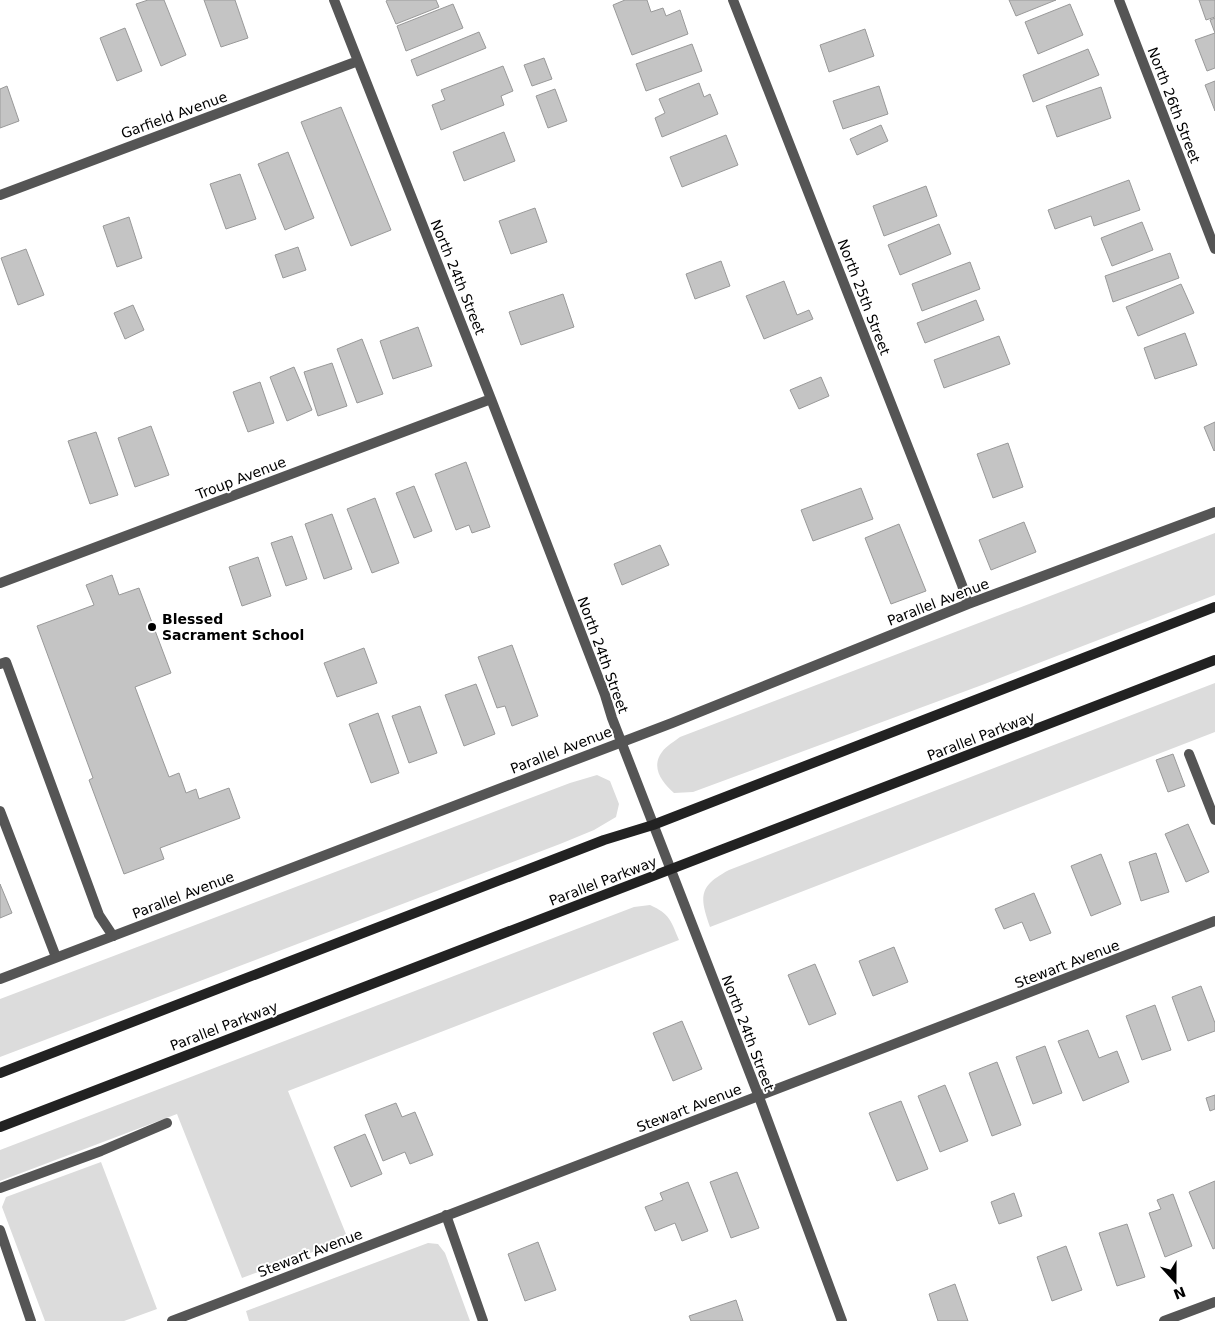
<svg xmlns="http://www.w3.org/2000/svg" width="1215" height="1321" font-family="'DejaVu Sans',sans-serif">
<rect width="100%" height="100%" fill="#fff"/>
<!-- green -->
<path fill="#dcdcdc" d="M1215,533V595L982,685L693,792L674,793C663,783 650,768 662,752C666,746 675,741 680,737Z
M1215,683V732L710,927C699,896 699,886 729,870Z
M597,775L610,781L619,804L616,817L594,830L560,844L0,1057V999L570,783Z
M650,905C670,914 671,921 679,940L288,1091L348,1239L242,1278L177,1114L0,1181V1150L634,907Z
M101,1162L157,1309L124,1321H45L2,1207L6,1197Z
M428,1243L438,1244L445,1253L470,1321H249L246,1311Z"/>
<!-- building -->
<path fill="#c4c4c4" stroke="#999" d="M148,0H164L186,55L161,66L136,4Z
M204,0H235L248,38L221,47Z
M388,0H436L439,7L396,24L386,1Z
M625,0H647L651,12L663,8L666,16L680,10L688,34L632,55L613,5Z
M1009,0H1056L1016,16Z
M1199,0H1215V17L1206,20Z
M453,4L463,28L406,51L397,26Z
M1070,4L1083,35L1038,54L1025,22Z
M1215,18V68L1207,71L1195,40L1215,33L1210,20Z
M125,28L142,71L117,81L100,38Z
M865,29L874,56L829,72L820,45Z
M479,32L486,48L417,76L411,60Z
M692,44L702,71L646,91L636,64Z
M1088,49L1099,75L1033,102L1023,75Z
M544,58L552,79L532,86L524,65Z
M503,66L513,91L501,96L504,105L441,130L432,105L445,100L441,90Z
M1215,81V111L1205,85Z
M699,83L704,97L710,94L718,114L662,137L655,118L665,113L659,99Z
M7,86L19,121L0,128V89Z
M879,86L888,114L843,129L833,101Z
M1101,87L1111,118L1057,137L1046,106Z
M555,89L567,121L548,128L536,96Z
M341,107L391,230L351,246L301,122Z
M881,125L888,141L857,155L850,139Z
M504,132L515,161L464,181L453,152Z
M726,135L738,165L682,187L670,157Z
M288,152L314,218L285,230L258,164Z
M240,174L256,219L226,229L210,184Z
M1129,180L1140,210L1094,226L1091,216L1055,229L1048,210Z
M926,186L937,216L884,236L873,206Z
M535,208L547,242L511,254L499,221Z
M129,217L142,258L117,267L103,226Z
M1142,222L1153,250L1112,266L1101,238Z
M939,224L951,254L900,275L888,245Z
M298,247L306,270L283,278L275,255Z
M26,249L44,295L18,305L1,258Z
M1170,253L1179,278L1113,302L1105,276Z
M721,261L730,286L695,299L686,274Z
M970,262L980,289L922,311L912,284Z
M784,281L797,315L809,310L813,319L764,339L746,296Z
M1181,284L1194,313L1138,336L1126,307Z
M563,294L574,327L521,345L509,312Z
M976,300L984,320L925,343L917,323Z
M133,305L144,330L125,339L114,313Z
M418,327L432,366L393,379L380,341Z
M1185,333L1197,365L1155,379L1144,348Z
M999,336L1010,364L944,388L934,360Z
M362,339L383,394L357,403L337,349Z
M332,363L347,406L318,416L304,372Z
M294,367L312,410L287,421L270,377Z
M821,377L829,396L799,409L790,390Z
M260,382L274,423L248,432L233,392Z
M1215,422V450L1214,451L1204,427Z
M151,426L169,475L135,487L118,438Z
M96,432L118,495L90,504L68,441Z
M1008,443L1023,487L993,498L977,454Z
M466,462L490,527L472,533L469,525L456,530L435,474Z
M414,486L432,531L414,538L396,493Z
M861,488L873,519L813,541L801,510Z
M375,498L399,563L372,573L347,509Z
M332,514L352,569L324,579L305,524Z
M1024,522L1036,552L991,570L979,540Z
M899,524L926,591L891,604L865,538Z
M292,536L307,579L286,586L271,543Z
M660,545L669,565L622,585L614,564Z
M258,557L271,596L242,606L229,567Z
M112,575L119,595L139,588L171,673L135,687L169,777L179,773L186,793L196,789L199,799L229,788L240,818L160,848L164,859L124,874L89,780L93,778L37,626L94,605L86,585Z
M512,645L538,716L512,726L505,706L497,708L478,657Z
M364,648L377,683L337,697L324,663Z
M476,684L495,734L464,746L445,695Z
M420,706L437,753L409,763L392,716Z
M378,713L399,773L371,783L349,724Z
M1173,754L1185,786L1168,792L1156,760Z
M1188,824L1209,872L1186,882L1165,834Z
M1156,853L1169,892L1141,901L1129,862Z
M1101,854L1121,904L1091,916L1071,866Z
M0,884L12,913L0,918Z
M1034,893L1051,933L1030,941L1022,922L1004,929L995,909Z
M894,947L908,982L873,996L859,961Z
M815,964L836,1014L809,1025L788,975Z
M1201,986L1215,1023V1031L1188,1041L1172,997Z
M1155,1005L1171,1050L1142,1060L1126,1016Z
M682,1021L702,1069L673,1081L653,1033Z
M1088,1030L1099,1058L1117,1051L1129,1082L1083,1101L1058,1041Z
M1045,1046L1062,1093L1033,1104L1016,1057Z
M997,1062L1021,1125L992,1136L969,1073Z
M945,1085L968,1141L940,1152L918,1096Z
M1215,1095V1109L1210,1111L1206,1098Z
M901,1101L928,1169L897,1181L869,1113Z
M396,1103L402,1117L415,1112L433,1155L410,1164L405,1152L383,1161L365,1115Z
M365,1134L382,1174L351,1187L334,1147Z
M737,1172L759,1228L731,1238L710,1182Z
M1215,1181V1248L1213,1249L1189,1192Z
M688,1182L708,1231L682,1241L675,1223L655,1231L645,1207L663,1200L660,1193Z
M1014,1193L1022,1216L999,1224L991,1202Z
M1173,1194L1192,1246L1165,1257L1149,1213L1161,1209L1157,1200Z
M1127,1224L1145,1277L1117,1286L1099,1233Z
M538,1242L556,1290L525,1301L508,1254Z
M1066,1246L1082,1290L1052,1301L1037,1257Z
M955,1284L968,1321H938L929,1294Z
M736,1300L743,1321H691L689,1316Z"/>
<g fill="none" stroke-linecap="round" stroke-linejoin="round">
<!-- lane -->
<path stroke="#555" stroke-width="10" d="M0,664L6,662L99,915L113,936
M0,811L56,957
M0,1188L101,1151L167,1123"/>
<!-- street -->
<path stroke="#555" stroke-width="10" d="M334,0L491,399L605,695L612,718L759,1097L842,1321
M733,0L962,585L968,604
M1119,0L1215,249
M0,195L358,61
M0,583L491,399
M1189,754L1215,820
M0,979L672,723L968,604L1215,512
M446,1215L483,1321
M0,1230L31,1321
M172,1321L1215,921
M1164,1321L1215,1302"/>
<!-- secondary -->
<path stroke="#222" stroke-width="10" d="M0,1073L604,840L653,825L1215,607
M0,1127L1215,660"/>
</g>
<!-- markers -->
<circle fill="#000" stroke="#fff" stroke-width="2" cx="152" cy="627" r="5"/>
<g text-anchor="middle" dominant-baseline="central" stroke-width="4" stroke-linejoin="round" paint-order="stroke">
<!-- street labels -->
<g font-size="14" fill="#000" stroke="#fff">
<text transform="translate(1174 105) rotate(69)">North 26th Street</text>
<text transform="translate(174 115) rotate(-20)">Garfield Avenue</text>
<text transform="translate(458 277) rotate(68)">North 24th Street</text>
<text transform="translate(864 297) rotate(69)">North 25th Street</text>
<text transform="translate(241 478) rotate(-21)">Troup Avenue</text>
<text transform="translate(938 602) rotate(-21)">Parallel Avenue</text>
<text transform="translate(603 655) rotate(70)">North 24th Street</text>
<text transform="translate(981 736) rotate(-21)">Parallel Parkway</text>
<text transform="translate(561 750) rotate(-21)">Parallel Avenue</text>
<text transform="translate(603 881) rotate(-21)">Parallel Parkway</text>
<text transform="translate(183 895) rotate(-21)">Parallel Avenue</text>
<text transform="translate(1067 964) rotate(-21)">Stewart Avenue</text>
<text transform="translate(224 1026) rotate(-21)">Parallel Parkway</text>
<text transform="translate(748 1033) rotate(69)">North 24th Street</text>
<text transform="translate(689 1108) rotate(-21)">Stewart Avenue</text>
<text transform="translate(310 1253) rotate(-21)">Stewart Avenue</text>
</g>
<!-- poi labels -->
<g font-size="14" font-weight="bold" fill="#000" stroke="#fff" text-anchor="start">
<text x="162" y="619">Blessed<tspan x="162" dy="16">Sacrament School</tspan></text>
</g>
</g>
<!-- north arrow -->
<g transform="translate(1175 1281) rotate(159)" stroke="#ffffff" stroke-width="4" paint-order="stroke">
<path d="M0-4L9 19L0 12L-9 19Z" fill="#000000"/>
<text y="-8" font-size="14" font-weight="bold" text-anchor="middle" fill="#000000">N</text>
</g>
</svg>
